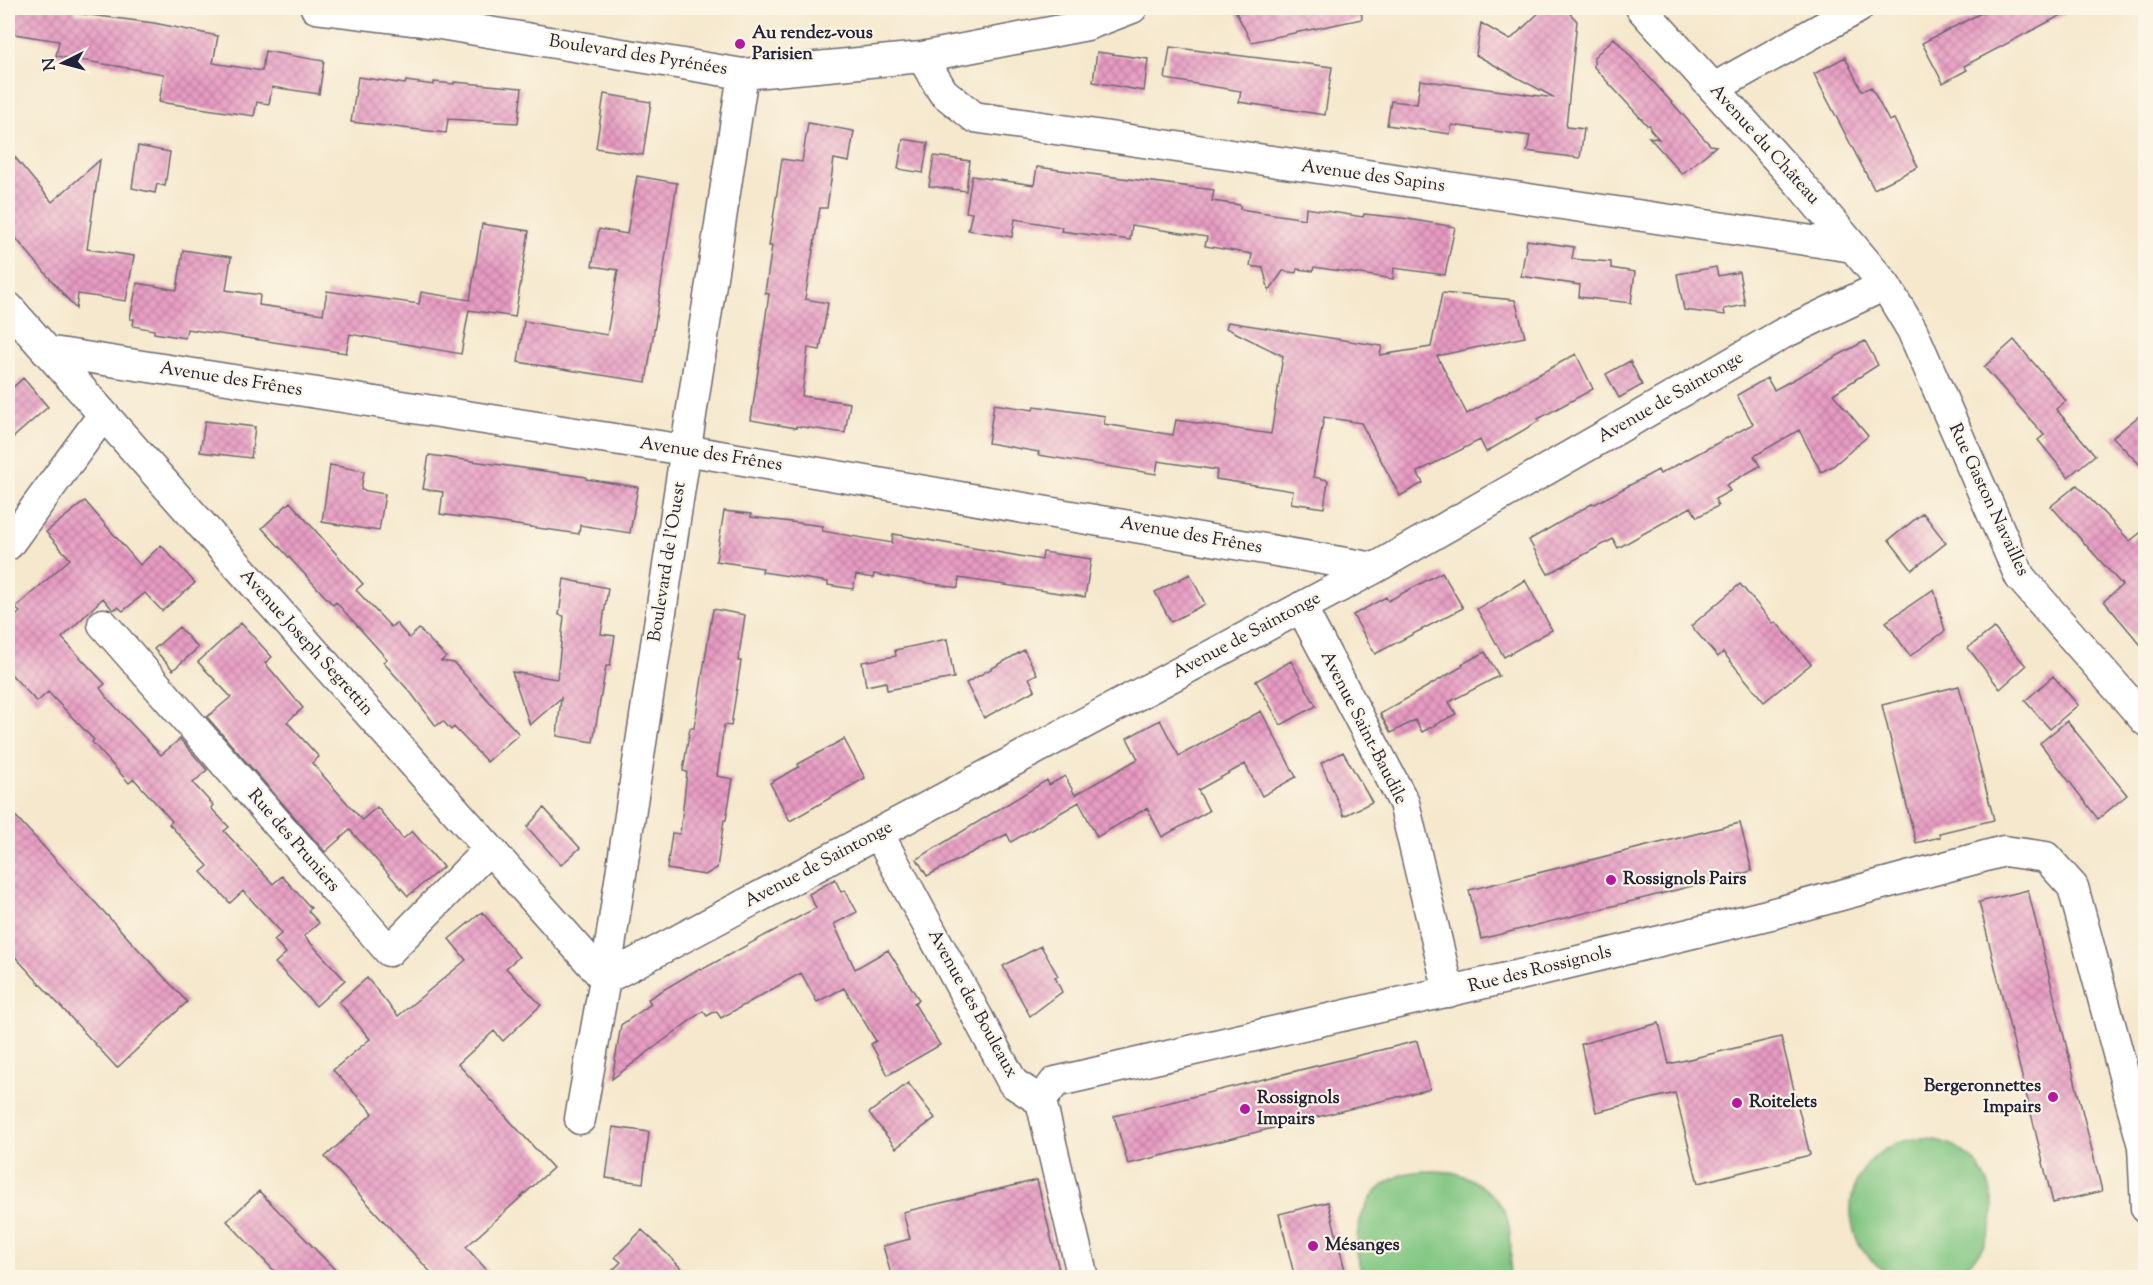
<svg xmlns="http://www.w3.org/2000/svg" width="2153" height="1285" font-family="'Sorts Mill Goudy',serif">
<defs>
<pattern id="building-cross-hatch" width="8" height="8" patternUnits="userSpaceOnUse" patternTransform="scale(1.5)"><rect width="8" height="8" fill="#e89bc3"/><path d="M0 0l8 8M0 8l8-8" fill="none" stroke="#bc7ea0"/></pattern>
</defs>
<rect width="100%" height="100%" fill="#fcf5e5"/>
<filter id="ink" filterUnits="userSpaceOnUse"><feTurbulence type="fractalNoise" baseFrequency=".0167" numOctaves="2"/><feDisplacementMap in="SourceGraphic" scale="12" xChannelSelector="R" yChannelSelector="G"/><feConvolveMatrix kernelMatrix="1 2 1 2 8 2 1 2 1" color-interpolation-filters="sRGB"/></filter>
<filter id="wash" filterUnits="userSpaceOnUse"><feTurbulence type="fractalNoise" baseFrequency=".008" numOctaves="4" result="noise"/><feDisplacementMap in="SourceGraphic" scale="24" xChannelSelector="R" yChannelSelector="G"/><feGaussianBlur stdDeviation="1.35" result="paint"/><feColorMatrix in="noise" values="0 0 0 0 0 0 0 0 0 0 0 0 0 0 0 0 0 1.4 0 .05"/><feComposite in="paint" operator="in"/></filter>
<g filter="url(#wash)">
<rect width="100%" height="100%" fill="#f5e8cd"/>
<!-- green -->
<path fill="#7fc580" stroke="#50745e" stroke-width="1.5" d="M1851 1210a71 71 0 1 1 142 0a71 71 0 1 1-142 0Z
M1435,1171C1442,1172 1451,1171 1458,1174C1475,1179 1498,1196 1505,1212C1512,1229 1512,1261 1508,1277H1363C1349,1237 1359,1192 1402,1175C1412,1171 1425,1171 1435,1171Z"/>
<g id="blocks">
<!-- building -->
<path fill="url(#building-cross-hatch)" d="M8,8H55L76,10L75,13L154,23L218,36L213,63L262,71L265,51L324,61L319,94L272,87L269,104L257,102L254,116L159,102L164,74L56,56L59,41L8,33Z
M1234,8H1361L1362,19L1251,42Z
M1544,8H1565L1577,21L1566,127L1584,129L1580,158L1527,151L1530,136L1452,125L1450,134L1387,125L1391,101L1417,104L1420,80L1555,98L1476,55L1481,23L1510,40Z
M1991,8H2075L1964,66L1967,70L1943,83L1922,43Z
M1614,38L1710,145L1716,146L1682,174L1649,137L1659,139L1650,129V125H1647L1594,67V57Z
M1170,47L1332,67L1325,115L1239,102L1241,91L1165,79Z
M1097,52L1148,59L1144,91L1093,82Z
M1845,57L1862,91L1871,87L1889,121L1894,119L1918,167L1874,189L1814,74Z
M358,77L405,84L406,81L434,85V82L454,84V82L522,88L518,123L448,119L446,133L351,122Z
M604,94L651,102L643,155L596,148Z
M808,123L854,131L849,162L834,159L827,208H820L805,299L828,303L820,350L808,348L802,396L850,403L845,433L796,426V428L751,420L769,294L765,293L772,246H769L782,159L802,162Z
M903,139L928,143L923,173L898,169Z
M138,146L170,152L165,186L157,184L155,193L132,188Z
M8,149L52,202L100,160L87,249L134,256L126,301L78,294L76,309L8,229Z
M934,156L970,161L966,191L929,186Z
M1037,167L1214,190L1212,201L1240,205V209L1305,219L1306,208L1363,217L1364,214L1402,218L1455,227L1445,275L1394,268L1393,279L1314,267L1313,271L1297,269L1296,273L1283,271L1269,291L1263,268L1250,266L1252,254L1205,246L1207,237L1132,225L1130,240L1061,231L1062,227L1015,219L1012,237L968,230L972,213L966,212L972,176L1034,185Z
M637,176L677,183L646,382L518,362L524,321L607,335L618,270L592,266L599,229L627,234Z
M482,224L529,231L515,317L469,310L461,354L350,334L346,353L187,329L185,338L154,333V330L133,326L134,319H130L137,283L177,290L183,250L231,257L226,290L260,295L259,305L323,314L327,291L419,304L421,292L470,300Z
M1527,240L1574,247L1572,259L1611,262V268L1635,272L1631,303L1579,297L1580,285L1521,276Z
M1716,267L1718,276L1739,272L1745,305L1724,309L1725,315L1684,310L1677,274Z
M1442,293L1515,300L1525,337L1437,356L1467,414L1576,354L1593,389L1538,419L1539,421L1486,452L1480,440L1417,472L1423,483L1400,496L1361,423L1324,417L1313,477L1328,480L1324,508L1291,503L1293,491L1216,479L1217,470L1158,461L1156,474L1038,455L1039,452L988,443L994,404L1033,410L1034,406L1105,416L1104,424L1173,435L1176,420L1271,434L1283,356L1226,328L1228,322L1382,346L1380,355L1431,347Z
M2014,340L2066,401L2056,409L2095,455L2068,477L2038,440L2044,435L1984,367Z
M1865,341L1878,365L1833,394L1868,436L1833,466L1821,472L1799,430L1754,456L1760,466L1726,485L1730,491L1715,499L1718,506L1697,517L1691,507L1618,548L1613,539L1548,574L1529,540L1593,503L1595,504L1658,470L1660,474L1753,424L1737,395L1767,378L1774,390Z
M1630,361L1642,385L1619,398L1606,374Z
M23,378L48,407L8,442V392Z
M2145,411V470L2113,437Z
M205,421L255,427L251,458L200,452Z
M429,455L586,477V479L638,487L630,533L580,525L579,534L440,514L443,492L423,489Z
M330,465L364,471L361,490L385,494L379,531L322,522Z
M2077,485L2130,541L2145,529V650L2104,601L2122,585L2051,506Z
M85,501L140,565L161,545L195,583L162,611L145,593L123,611L118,607L113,610L103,598L62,638L105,684L100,688L108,699L161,755L180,739L207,770L193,783L213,805L211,808L229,827L224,831L273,884L282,876L311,908L308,911L319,923L304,936L345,980L316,1006L275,963L286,953L274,940L282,933L243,891L230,903L201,872L208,866L169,824L172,821L134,779L129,783L92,742L94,740L48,692L37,702L8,671V623L20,612L15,608L70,559L46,532Z
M290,502L363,584L356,590L391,627L396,623L409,638L419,629L446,657L441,661L454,663L519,734L487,762L454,727L451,730L443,721L436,726L411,693L383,662L387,659L336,602L333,605L262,528Z
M724,511L751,514V517L823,526L822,531L892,543L893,534L1042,560L1043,552L1091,559L1085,597L959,578L958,588L874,574L873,578L856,575L853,589L828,585V582L762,572L763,568L716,561Z
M1923,513L1946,543L1912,570L1889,540Z
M1442,572L1463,608L1375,654L1353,615L1386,597L1388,601Z
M1190,574L1205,604L1171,622L1155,592Z
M564,579L608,588L601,634L615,636L610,666H606L593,742L557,736L561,698L530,725L512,672L557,679L564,616L559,615Z
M1525,580L1552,630L1504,657L1477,609Z
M1740,584L1773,623L1776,622L1811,664L1764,702L1723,652L1718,657L1691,626Z
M1934,589L1945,631L1910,656L1886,622Z
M713,609L745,615L738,661H741L731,726L724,725L717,776L733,779L726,820H724L717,868L705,875L667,869L672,833L680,834L687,772L683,771L690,728H694Z
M241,623L272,657L265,663L303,708L287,722L319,757L312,763L362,820L377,807L403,839L412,831L443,867L408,896L350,830L325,852L207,717L231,697L198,662Z
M179,627L198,648L173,670L154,649Z
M1994,628L2026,666L2000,689L1968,648Z
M947,639L954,678L887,690L886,682L866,686L862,662L896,656L895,650Z
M1024,650L1037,674L1029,678L1035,690L984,718L966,683Z
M1485,652L1499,676L1449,702L1456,714L1422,732L1415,720L1391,733L1380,714L1463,666L1462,664Z
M1291,661L1316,706L1281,725L1256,681Z
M2053,676L2078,705L2050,729L2025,701Z
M1959,686L1994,820L1939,833L1940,837L1916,843L1882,705Z
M1261,711L1296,777L1262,796L1245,764L1198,790L1209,811L1162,837L1147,808L1097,837L1079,802L1011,842L1007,834L927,876L917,859L1047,780L1049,785L1065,776L1075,795L1138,759L1127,738L1160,720L1179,756Z
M2067,721L2127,795L2098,819L2040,743Z
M844,739L865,778L790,821L770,783L799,767L798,764Z
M1343,752L1372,802L1344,816L1321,763Z
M8,808L187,1002L117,1068L8,949Z
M544,808L580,848L561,865L527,827Z
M1740,823L1752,871L1481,939L1469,890Z
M835,879L841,892L845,890L857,912L834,924L855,969L888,950L919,1000L914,1003L940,1045L888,1075L871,1044L876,1041L844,988L817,1002L801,973L721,1018L716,1011L707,1016L703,1011L612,1079L621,1025L651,1004L648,999L700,968L701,970L816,908L809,894Z
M2028,890L2102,1191L2053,1203L1979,902Z
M482,912L519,957L506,968L541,1005L503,1041L494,1031L458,1064L553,1168L466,1247L494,1278H436L325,1157L373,1113L333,1070L370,1039L339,1002L367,978L398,1016L466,960L449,939Z
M1041,946L1058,976L1055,977L1062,992L1030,1016L1003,966Z
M1659,1023L1669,1064L1781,1037L1810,1155L1698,1183L1675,1093L1596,1112L1581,1044Z
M1417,1041L1430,1089L1128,1164L1114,1116Z
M908,1083L935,1118L896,1148L869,1113Z
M613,1127L649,1132L643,1183L606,1178Z
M1037,1180L1061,1278H892L883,1246L910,1239L903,1212Z
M259,1191L291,1224L343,1278H281L227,1221Z
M1328,1202L1347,1278H1295L1279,1214Z
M642,1230L656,1243L691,1278H605L621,1262L615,1257Z"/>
</g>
</g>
<g filter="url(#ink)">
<use href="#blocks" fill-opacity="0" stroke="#6c676e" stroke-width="1.5"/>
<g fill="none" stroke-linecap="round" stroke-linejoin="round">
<!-- minor casing -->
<g stroke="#6c676e" stroke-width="33">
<path id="minor" d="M316,8L413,20
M392,8L416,20L743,74L922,57L1087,25L1132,8
M1641,8L1800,184L1885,285L1912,330L2020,577L2146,721
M922,57L943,92L974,117L1853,247
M1714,88L1858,8
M8,307L605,979
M46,351L685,450L1375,568
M8,545L103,415
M1301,607L1404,803L1449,992
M103,624L389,951L489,849
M878,833L1013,1083L1041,1101L1083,1278
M605,979L1375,568L1782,334L1885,285
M1041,1101L1055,1082L1541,970L1767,915L2004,851L2046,857L2073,887L2143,1146L2146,1208
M580,1119L605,979L743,74"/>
</g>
<!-- minor -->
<use href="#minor" stroke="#fff" stroke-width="30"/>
</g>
</g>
<!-- markers -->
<g fill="#b5179e" stroke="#fcf5e5" stroke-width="2">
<circle cx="740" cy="44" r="6"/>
<circle cx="1611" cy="880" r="6"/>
<circle cx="2053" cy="1097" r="6"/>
<circle cx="1737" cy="1103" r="6"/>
<circle cx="1245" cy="1109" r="6"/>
<circle cx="1313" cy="1246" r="6"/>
</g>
<g text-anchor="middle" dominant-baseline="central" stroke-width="4.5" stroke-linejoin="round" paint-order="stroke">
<!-- poi labels -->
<g font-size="18" font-weight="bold" fill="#22223b" stroke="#fcf5e5" text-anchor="start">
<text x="752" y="34">Au rendez-vous<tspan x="752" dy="21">Parisien</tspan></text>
<text x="1623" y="880">Rossignols Pairs</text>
<text x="2041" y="1087" text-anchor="end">Bergeronnettes<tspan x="2041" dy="21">Impairs</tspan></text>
<text x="1257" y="1099">Rossignols<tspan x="1257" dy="21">Impairs</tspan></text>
<text x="1749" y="1103">Roitelets</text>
<text x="1325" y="1246">Mésanges</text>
</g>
<!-- street labels -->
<g font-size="18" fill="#22223b" stroke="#fcf5e5">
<text transform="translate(638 56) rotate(9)">Boulevard des Pyrénées</text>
<text transform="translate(1764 145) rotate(48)">Avenue du Château</text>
<text transform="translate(1373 177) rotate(8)">Avenue des Sapins</text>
<text transform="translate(231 380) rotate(9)">Avenue des Frênes</text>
<text transform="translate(1671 398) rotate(-30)">Avenue de Saintonge</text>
<text transform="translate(711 455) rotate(9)">Avenue des Frênes</text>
<text transform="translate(1988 500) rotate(65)">Rue Gaston Navailles</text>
<text transform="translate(1191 536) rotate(10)">Avenue des Frênes</text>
<text transform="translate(668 562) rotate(-81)">Boulevard de l'Ouest</text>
<text transform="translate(1247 636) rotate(-28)">Avenue de Saintonge</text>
<text transform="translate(306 643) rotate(48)">Avenue Joseph Segrettin</text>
<text transform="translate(1363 728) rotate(63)">Avenue Saint-Baudile</text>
<text transform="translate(293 841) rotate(49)">Rue des Pruniers</text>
<text transform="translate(819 865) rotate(-28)">Avenue de Saintonge</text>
<text transform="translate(1540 970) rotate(-14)">Rue des Rossignols</text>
<text transform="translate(972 1004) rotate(61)">Avenue des Bouleaux</text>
</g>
</g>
<!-- margin -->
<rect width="2153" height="1285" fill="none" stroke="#fcf5e5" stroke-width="30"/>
<!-- north arrow -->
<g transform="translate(63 63) rotate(264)" stroke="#fcf5e5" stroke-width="4.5" paint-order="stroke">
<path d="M0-4.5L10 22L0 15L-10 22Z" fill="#22223b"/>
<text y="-9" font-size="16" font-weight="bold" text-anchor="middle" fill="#22223b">N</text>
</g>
</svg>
